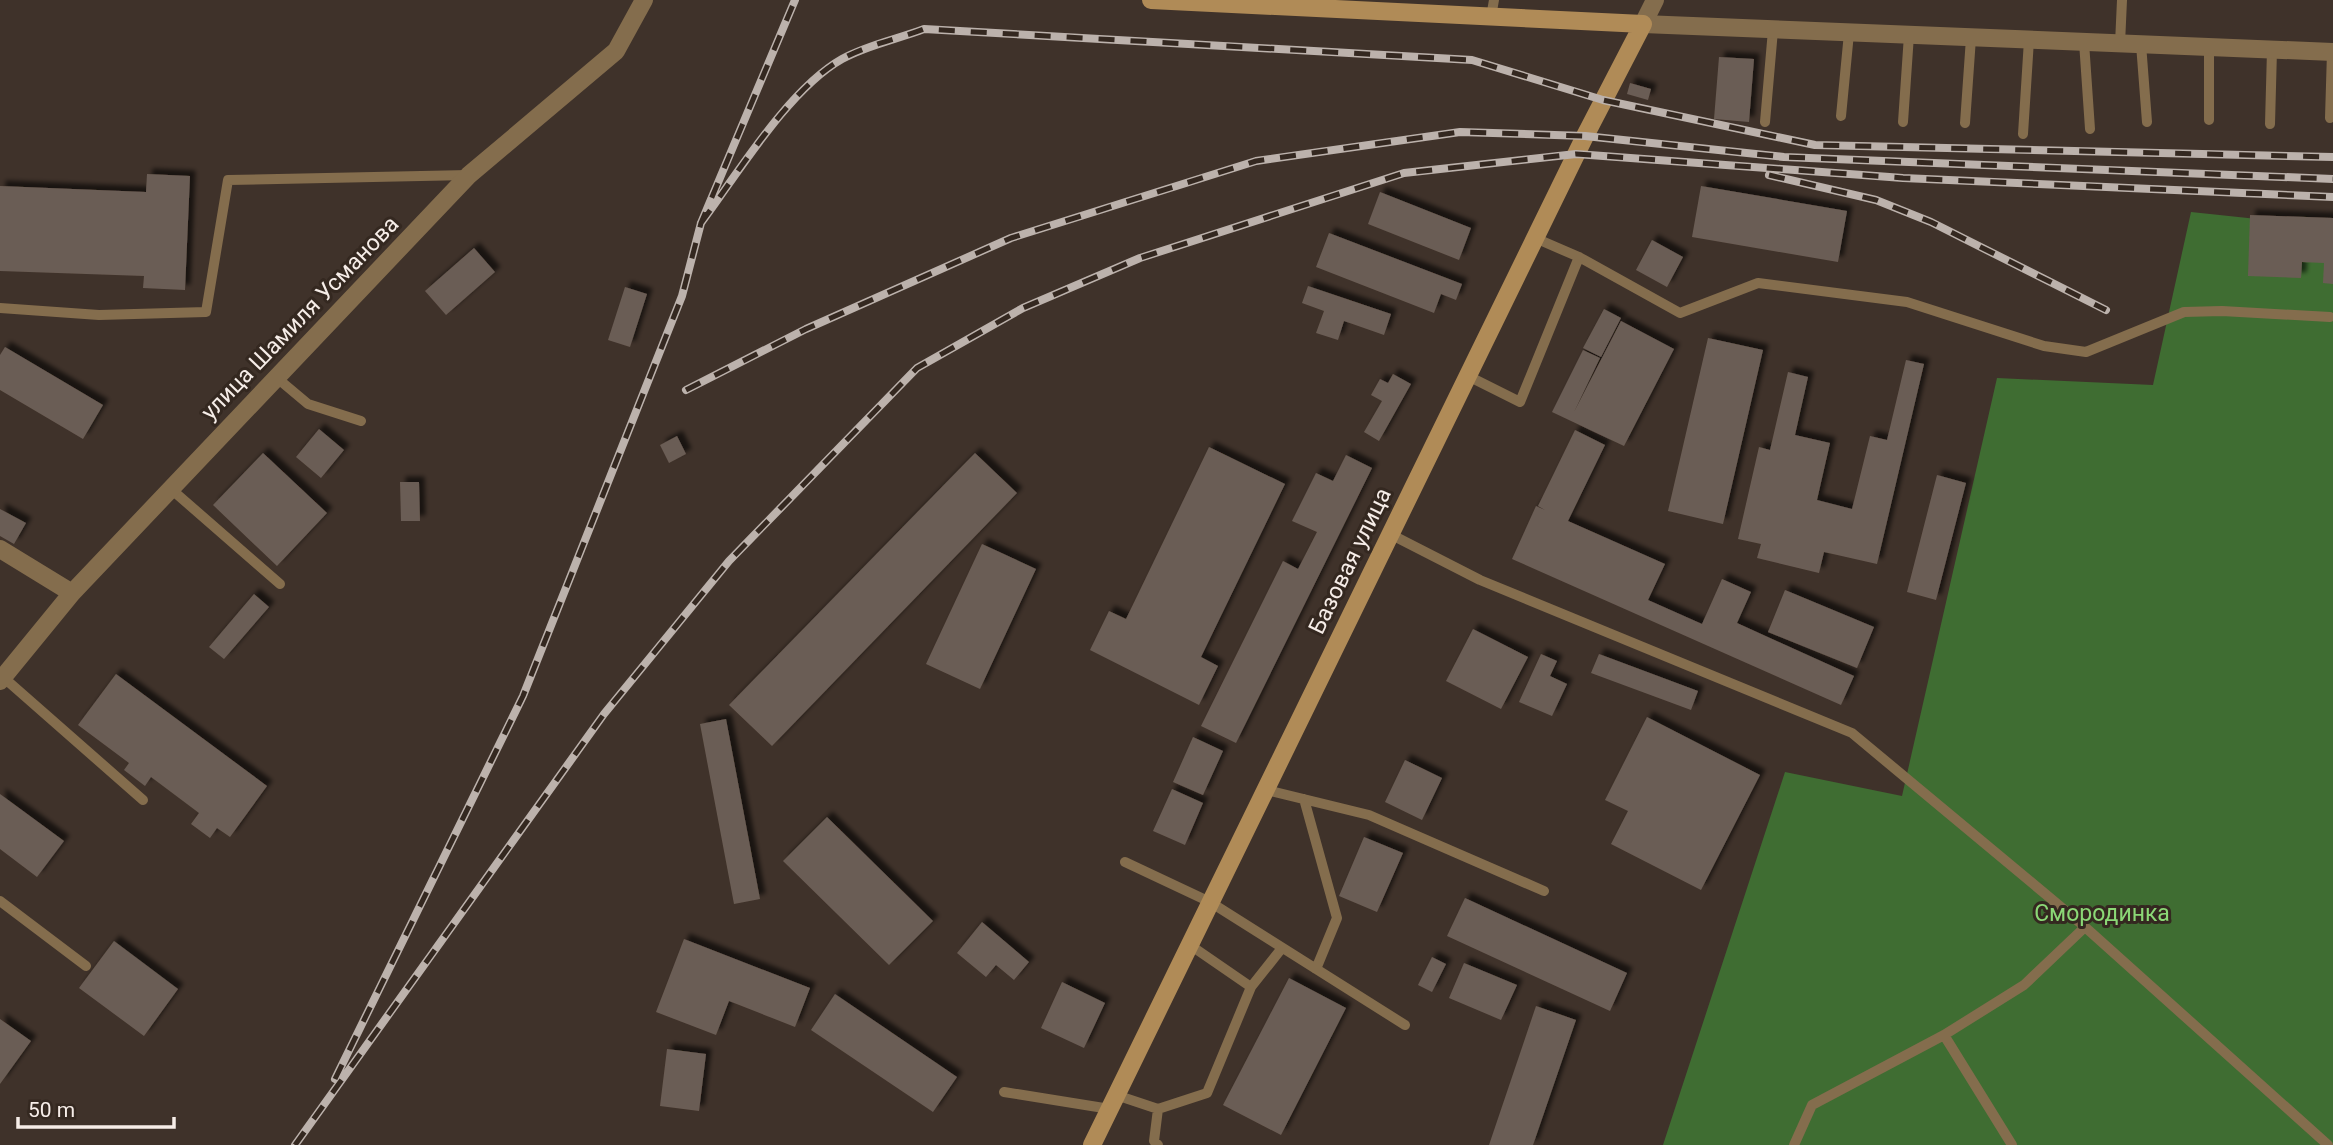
<svg xmlns="http://www.w3.org/2000/svg" width="2333" height="1145" font-family="Roboto,sans-serif">
<defs>
<filter id="shadow"><feDropShadow dx="5.5" dy="-5.5" stdDeviation="2" flood-color="#0009"/></filter>
</defs>
<rect width="100%" height="100%" fill="#3f322a"/>
<!-- green -->
<path fill="#3f6d32" d="M2191,212L2333,227V1145H1663L1785,772L1902,796L1997,378L2153,385Z"/>
<!-- building -->
<path fill="#6b5d54" filter="url(#shadow)" d="M1719,57L1754,59L1749,122L1714,119Z
M1630,83L1651,89L1648,100L1627,94Z
M147,174L190,176L185,290L143,288L144,276L0,271V186L146,192Z
M1701,186L1847,211L1838,262L1692,237Z
M1380,192L1471,228L1459,260L1368,224Z
M2250,215L2333,218V284L2323,283L2324,263L2302,262L2301,278L2248,276Z
M1329,233L1462,284L1456,300L1441,294L1434,313L1316,267Z
M1652,240L1683,257L1667,287L1636,270Z
M474,248L495,272L446,315L425,291Z
M1308,286L1391,314L1384,335L1344,321L1338,340L1316,333L1324,311L1302,303Z
M625,287L647,294L630,347L608,340Z
M1604,309L1621,318L1601,357L1583,348Z
M1621,321L1674,349L1624,446L1552,412L1583,350L1600,358L1574,412Z
M1708,338L1763,350L1723,524L1668,511Z
M5,347L103,405L83,439L0,390V355Z
M1906,360L1924,364L1877,564L1824,552L1819,573L1757,558L1761,544L1738,539L1759,447L1770,450L1788,372L1808,377L1795,435L1830,443L1817,500L1852,509L1870,436L1887,440Z
M1393,374L1411,384L1379,441L1364,432L1382,401L1371,395L1380,379L1388,383Z
M319,429L344,450L321,478L296,457Z
M1575,430L1605,445L1568,521L1665,564L1648,600L1702,624L1722,579L1751,592L1737,623L1854,676L1841,705L1512,559L1536,506L1545,510L1538,506Z
M677,436L686,454L669,463L660,445Z
M1209,447L1285,484L1201,657L1218,666L1199,705L1090,650L1109,611L1126,619Z
M263,453L327,513L277,566L213,505Z
M975,453L1017,493L772,746L729,705Z
M1346,455L1372,468L1236,743L1201,726L1283,561L1298,569L1317,532L1292,521L1316,473L1333,481Z
M1937,475L1966,483L1936,600L1907,592Z
M400,482H419L420,521H401Z
M0,509L26,523L14,544L0,536Z
M982,544L1036,569L980,689L926,664Z
M1785,590L1874,627L1857,668L1768,632Z
M254,594L269,607L224,659L209,647Z
M1473,629L1528,657L1501,709L1446,681Z
M1541,654L1557,661L1550,676L1567,684L1552,716L1519,702Z
M1599,654L1698,691L1691,710L1591,673Z
M116,674L267,786L230,837L217,828L210,838L191,824L199,813L151,777L145,786L124,770L129,763L78,725Z
M1647,717L1760,775L1701,890L1611,844L1628,811L1605,800Z
M726,719L760,899L734,904L700,724Z
M1193,737L1223,751L1203,795L1173,782Z
M1405,760L1442,778L1422,820L1385,802Z
M1172,789L1203,803L1185,845L1153,831Z
M0,794L64,841L37,877L0,849Z
M827,817L933,921L889,965L783,861Z
M1364,837L1403,853L1377,912L1339,896Z
M1465,898L1627,973L1610,1011L1447,936Z
M982,922L1029,962L1014,980L996,965L986,977L957,953Z
M684,939L810,988L795,1027L729,1001L716,1035L656,1012Z
M114,941L178,989L144,1036L79,988Z
M1432,957L1446,964L1432,992L1418,985Z
M1464,963L1517,985L1501,1020L1449,998Z
M1289,978L1346,1008L1281,1135L1223,1105Z
M1062,982L1105,1003L1084,1048L1041,1028Z
M835,994L957,1077L933,1112L811,1030Z
M1536,1006L1576,1020L1533,1145H1489Z
M0,1019L31,1041L0,1084Z
M667,1049L706,1054L699,1111L660,1106Z"/>
<g fill="none" stroke-linecap="round" stroke-linejoin="round">
<!-- service -->
<path stroke="#846d4d" stroke-width="10" d="M1491,17L1494,0
M2084,42L2090,129
M2120,44L2122,0
M2141,44L2147,122
M2209,47V120
M1841,116L1849,33
M2330,118L2332,52
M1765,122L1773,30
M1903,122L1909,35
M1965,123L1971,38
M2270,124L2272,50
M2023,134L2029,40
M1535,238L1579,257L1680,313L1758,283L1907,302L2044,346L2086,352L2184,312L2222,311L2330,317
M0,308L99,315L206,312L228,180L469,175
M1468,376L1520,402L1579,257
M277,378L308,404L361,421
M171,489L280,584
M1390,534L1480,580L1852,733L2085,927L2328,1145
M3,677L143,800
M1266,790L1369,815L1544,891
M1304,799L1337,918L1316,969
M1125,862L1210,902L1405,1025
M0,901L86,966
M1251,987L1282,948
M1944,1035L2012,1145
M1004,1092L1110,1109
M1116,1095L1158,1109L1207,1093L1251,987L1190,945
M1158,1109L1154,1141L1158,1145
M1794,1145L1812,1105L1944,1035L2024,985L2085,927"/>
<!-- minor -->
<path stroke="#846d4d" stroke-width="18" d="M1643,24L2333,52
M0,549L72,593
M0,681L72,593L469,175L616,51L644,0"/>
<!-- tertiary -->
<path stroke="#846d4d" stroke-width="18" d="M1643,24L1655,0"/>
<!-- secondary -->
<path stroke="#b08b57" stroke-width="18" d="M1092,1145L1585,136L1643,24L1151,0"/>
<!-- rail casing -->
<g stroke="#bcb2ac" stroke-width="8">
<path id="rail" d="M1769,175L1876,200L1931,222L2106,310
M701,223C738,173 789,89 842,59C867,45 898,39 924,29L1472,60L1603,100L1815,145L2333,157
M686,390L806,329L1011,238L1256,161L1460,132L1585,136L1784,157L2333,179
M335,1079L523,696L682,296L701,223L795,0
M295,1145L604,714L729,561L917,368L1023,308L1140,258L1404,173L1576,154L1903,178L2333,197"/>
</g>
<!-- rail -->
<use href="#rail" stroke="#342820" stroke-width="5" stroke-dasharray="16" stroke-linecap="butt"/>
</g>
<g text-anchor="middle" dominant-baseline="central" stroke-width="6" stroke-linejoin="round" paint-order="stroke">
<!-- street labels -->
<g font-size="23" fill="#f6ede8" stroke="#342820">
<text transform="translate(300 318) rotate(-46)">улица Шамиля Усманова</text>
<text transform="translate(1350 561) rotate(-64)">Базовая улица</text>
</g>
<!-- park labels -->
<g font-size="23" fill="#8bd876" stroke="#342820">
<text x="2102" y="913">Смородинка</text>
</g>
</g>
<!-- scale -->
<path d="M18 1117v10h156v-10" fill="none" stroke="#f6ede8" stroke-width="3.5"/>
<text x="28" y="1117" font-size="21" fill="#f6ede8" stroke="#342820" stroke-width="5" paint-order="stroke">50 m</text>
</svg>
